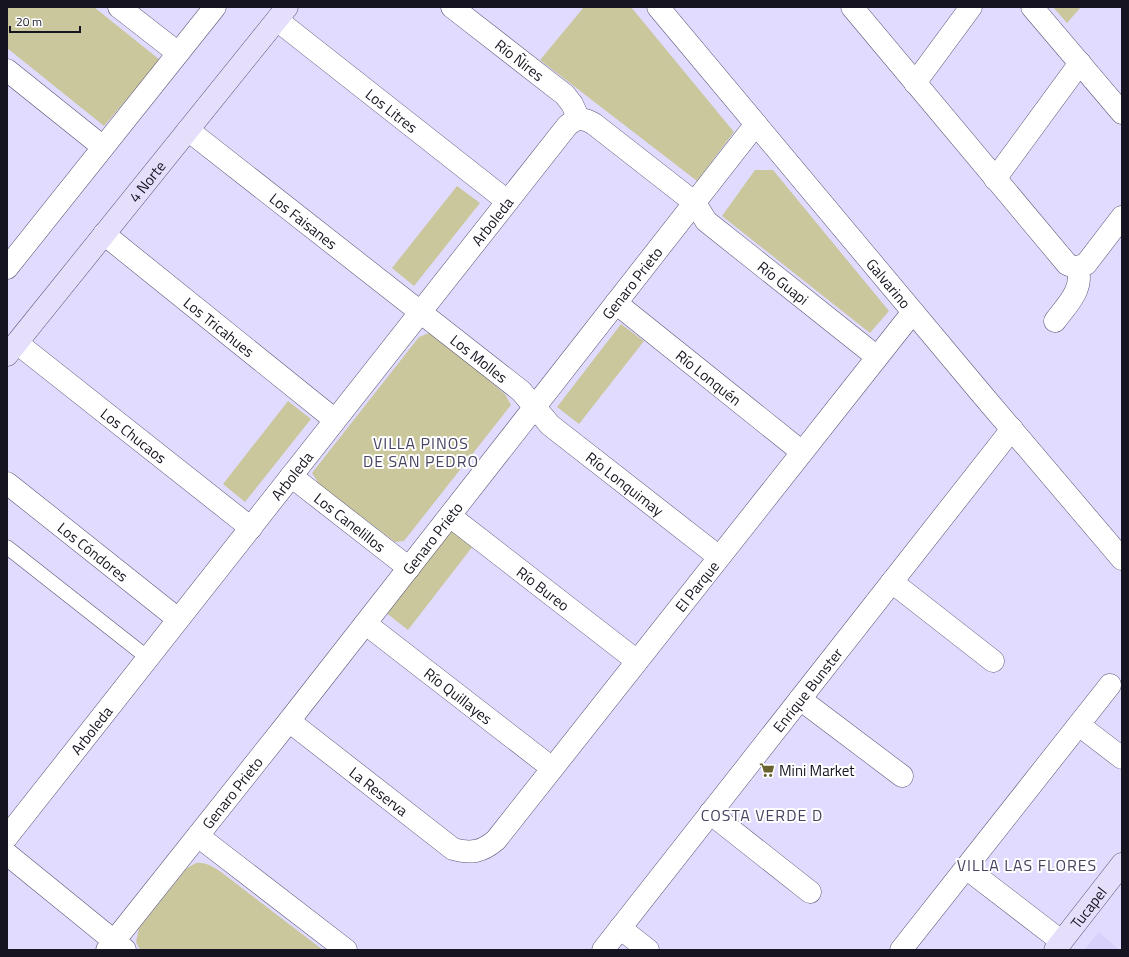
<svg xmlns="http://www.w3.org/2000/svg" width="1129" height="957" font-family="'Titillium Web',sans-serif">
<rect width="100%" height="100%" fill="#e0dbff"/>
<!-- built -->
<path fill="#d7d1fc" d="M1099,932L1119,950H1084Z"/>
<!-- green -->
<path fill="#cbc79c" d="M7,7H94L160,60L104,126L7,48Z
M584,7H631L734,132L697,181L540,60Z
M1053,7H1081L1067,23Z
M755,170H773L889,311L870,333L722,216Z
M457,186L480,203L414,286L392,268Z
M621,324L644,341L579,424L557,407Z
M432,332L505,394L511,405L404,541L395,542L319,484L312,473L419,337Z
M288,401L311,419L245,502L223,484Z
M450,529L473,546L408,630L385,612Z
M196,863C206,862 213,867 221,872L323,950H140L136,942L139,928L187,868Z"/>
<g fill="none" stroke-linecap="round" stroke-linejoin="round">
<!-- lane casing -->
<g stroke="#595372" stroke-width="15">
<path id="lane" d="M7,547L148,658"/>
</g>
<!-- street casing -->
<g stroke="#595372" stroke-width="23">
<g id="street">
<path d="M119,7L178,53"/>
<path id="s1" d="M452,7L565,95L572,104L579,119"/>
<path id="s2" d="M658,7L980,392L1122,559"/>
<path d="M852,7L1067,264C1074,268 1079,267 1086,264L1122,217"/>
<path d="M1032,7L1122,113"/>
<path id="s3" d="M277,20L507,201"/>
<path d="M7,70L103,147"/>
<path d="M915,83L971,7"/>
<path id="s4" d="M188,130L521,391L550,425L719,557"/>
<path d="M995,179L1080,63"/>
<path id="s5" d="M104,234L335,420"/>
<path d="M7,268L215,7"/>
<path id="s6" d="M616,303L802,452"/>
<path d="M1055,321C1067,305 1085,288 1077,267"/>
<path id="s7" d="M17,343L251,528"/>
<path id="s8" d="M291,476L409,568"/>
<path id="s9" d="M7,483L178,619"/>
<path id="s10" d="M450,516L637,661"/>
<path d="M892,582L993,661"/>
<path id="s11" d="M366,624L552,768"/>
<path d="M800,699L902,776"/>
<path id="s12" d="M289,721L453,849C471,854 482,852 496,840L913,312"/>
<path d="M1079,725L1122,758"/>
<path d="M710,813L810,892"/>
<path d="M198,836L346,950"/>
<path id="s13" d="M7,837L567,126C576,118 582,117 594,124L695,203L706,221L877,357"/>
<path d="M7,854L125,950"/>
<path d="M966,868L1061,941"/>
<path d="M620,928L648,950"/>
<path id="s14" d="M107,950L289,721L756,124"/>
<path id="s15" d="M603,950L1012,429"/>
<path d="M901,950L1110,685"/>
</g>
</g>
<!-- secondary casing -->
<g stroke="#595372" stroke-width="23">
<g id="secondary">
<path id="s16" d="M7,355L287,7"/>
<path id="s17" d="M1055,950L1122,864"/>
</g>
</g>
<!-- lane -->
<use href="#lane" stroke="#fff" stroke-width="14"/>
<!-- street -->
<use href="#street" stroke="#fff" stroke-width="22"/>
<!-- secondary -->
<use href="#secondary" stroke="#e5dffc" stroke-width="22"/>
</g>
<!-- icons -->
<defs>
<g id="supermarket-bare" transform="scale(1.2)"><path d="M-6-5.5h2.5l.6 2H6L4.5 2H-2.5L-4.4-4H-6ZM-1.5 3.2a1.3 1.3 0 1 0 .1 0ZM3 3.2a1.3 1.3 0 1 0 .1 0Z" fill="#68622f" stroke="#fff" stroke-width="2.5" paint-order="stroke"/></g>
</defs>
<g fill-rule="evenodd">
<use href="#supermarket-bare" x="767" y="770"/>
</g>
<g text-anchor="middle" dominant-baseline="central" stroke-width="4" stroke-linejoin="round" paint-order="stroke">
<!-- street labels -->
<g font-size="15" fill="#161420" stroke="#fff">
<text stroke="none"><textPath href="#s1" startOffset="86">Río Ñires</textPath></text>
<text stroke="none"><textPath href="#s3" startOffset="146">Los Litres</textPath></text>
<text stroke="none"><textPath href="#s16" startOffset="223">4 Norte</textPath></text>
<text stroke="none"><textPath href="#s4" startOffset="147">Los Faisanes</textPath></text>
<text stroke="none"><textPath href="#s13" startOffset="784">Arboleda</textPath></text>
<text stroke="none"><textPath href="#s14" startOffset="849">Genaro Prieto</textPath></text>
<text stroke="none"><textPath href="#s13" startOffset="1183">Río Guapi</textPath></text>
<text stroke="none"><textPath href="#s2" startOffset="360">Galvarino</textPath></text>
<text stroke="none"><textPath href="#s5" startOffset="148">Los Tricahues</textPath></text>
<text stroke="none"><textPath href="#s4" startOffset="370">Los Molles</textPath></text>
<text stroke="none"><textPath href="#s6" startOffset="119">Río Lonquén</textPath></text>
<text stroke="none"><textPath href="#s7" startOffset="149">Los Chucaos</textPath></text>
<text stroke="none"><textPath href="#s13" startOffset="460">Arboleda</textPath></text>
<text stroke="none"><textPath href="#s4" startOffset="563">Río Lonquimay</textPath></text>
<text stroke="none"><textPath href="#s8" startOffset="75">Los Canelillos</textPath></text>
<text stroke="none"><textPath href="#s14" startOffset="525">Genaro Prieto</textPath></text>
<text stroke="none"><textPath href="#s9" startOffset="110">Los Cóndores</textPath></text>
<text stroke="none"><textPath href="#s12" startOffset="578">El Parque</textPath></text>
<text stroke="none"><textPath href="#s10" startOffset="118">Río Bureo</textPath></text>
<text stroke="none"><textPath href="#s15" startOffset="331">Enrique Bunster</textPath></text>
<text stroke="none"><textPath href="#s11" startOffset="117">Río Quillayes</textPath></text>
<text stroke="none"><textPath href="#s13" startOffset="136">Arboleda</textPath></text>
<text stroke="none"><textPath href="#s12" startOffset="114">La Reserva</textPath></text>
<text stroke="none"><textPath href="#s14" startOffset="201">Genaro Prieto</textPath></text>
<text stroke="none"><textPath href="#s17" startOffset="54">Tucapel</textPath></text>
</g>
<!-- poi labels -->
<g font-size="15" fill="#161420" stroke="#fff" text-anchor="start">
<text x="779" y="770">Mini Market</text>
</g>
<!-- neighbourhood labels -->
<g font-size="16" letter-spacing="1" fill="#494462" stroke="#fff">
<text x="421" y="443">VILLA PINOS<tspan x="421" dy="18">DE SAN PEDRO</tspan></text>
<text x="762" y="815">COSTA VERDE D</text>
<text x="1027" y="865">VILLA LAS FLORES</text>
</g>
</g>
<!-- border -->
<rect width="1129" height="957" fill="none" stroke="#161420" stroke-width="16"/>
<!-- scale -->
<path d="M10 26v6h70v-6" fill="none" stroke="#161420" stroke-width="2"/>
<text x="16" y="26" font-size="12" fill="#161420" stroke="#ffffff" stroke-width="3" paint-order="stroke">20 m</text>
</svg>
